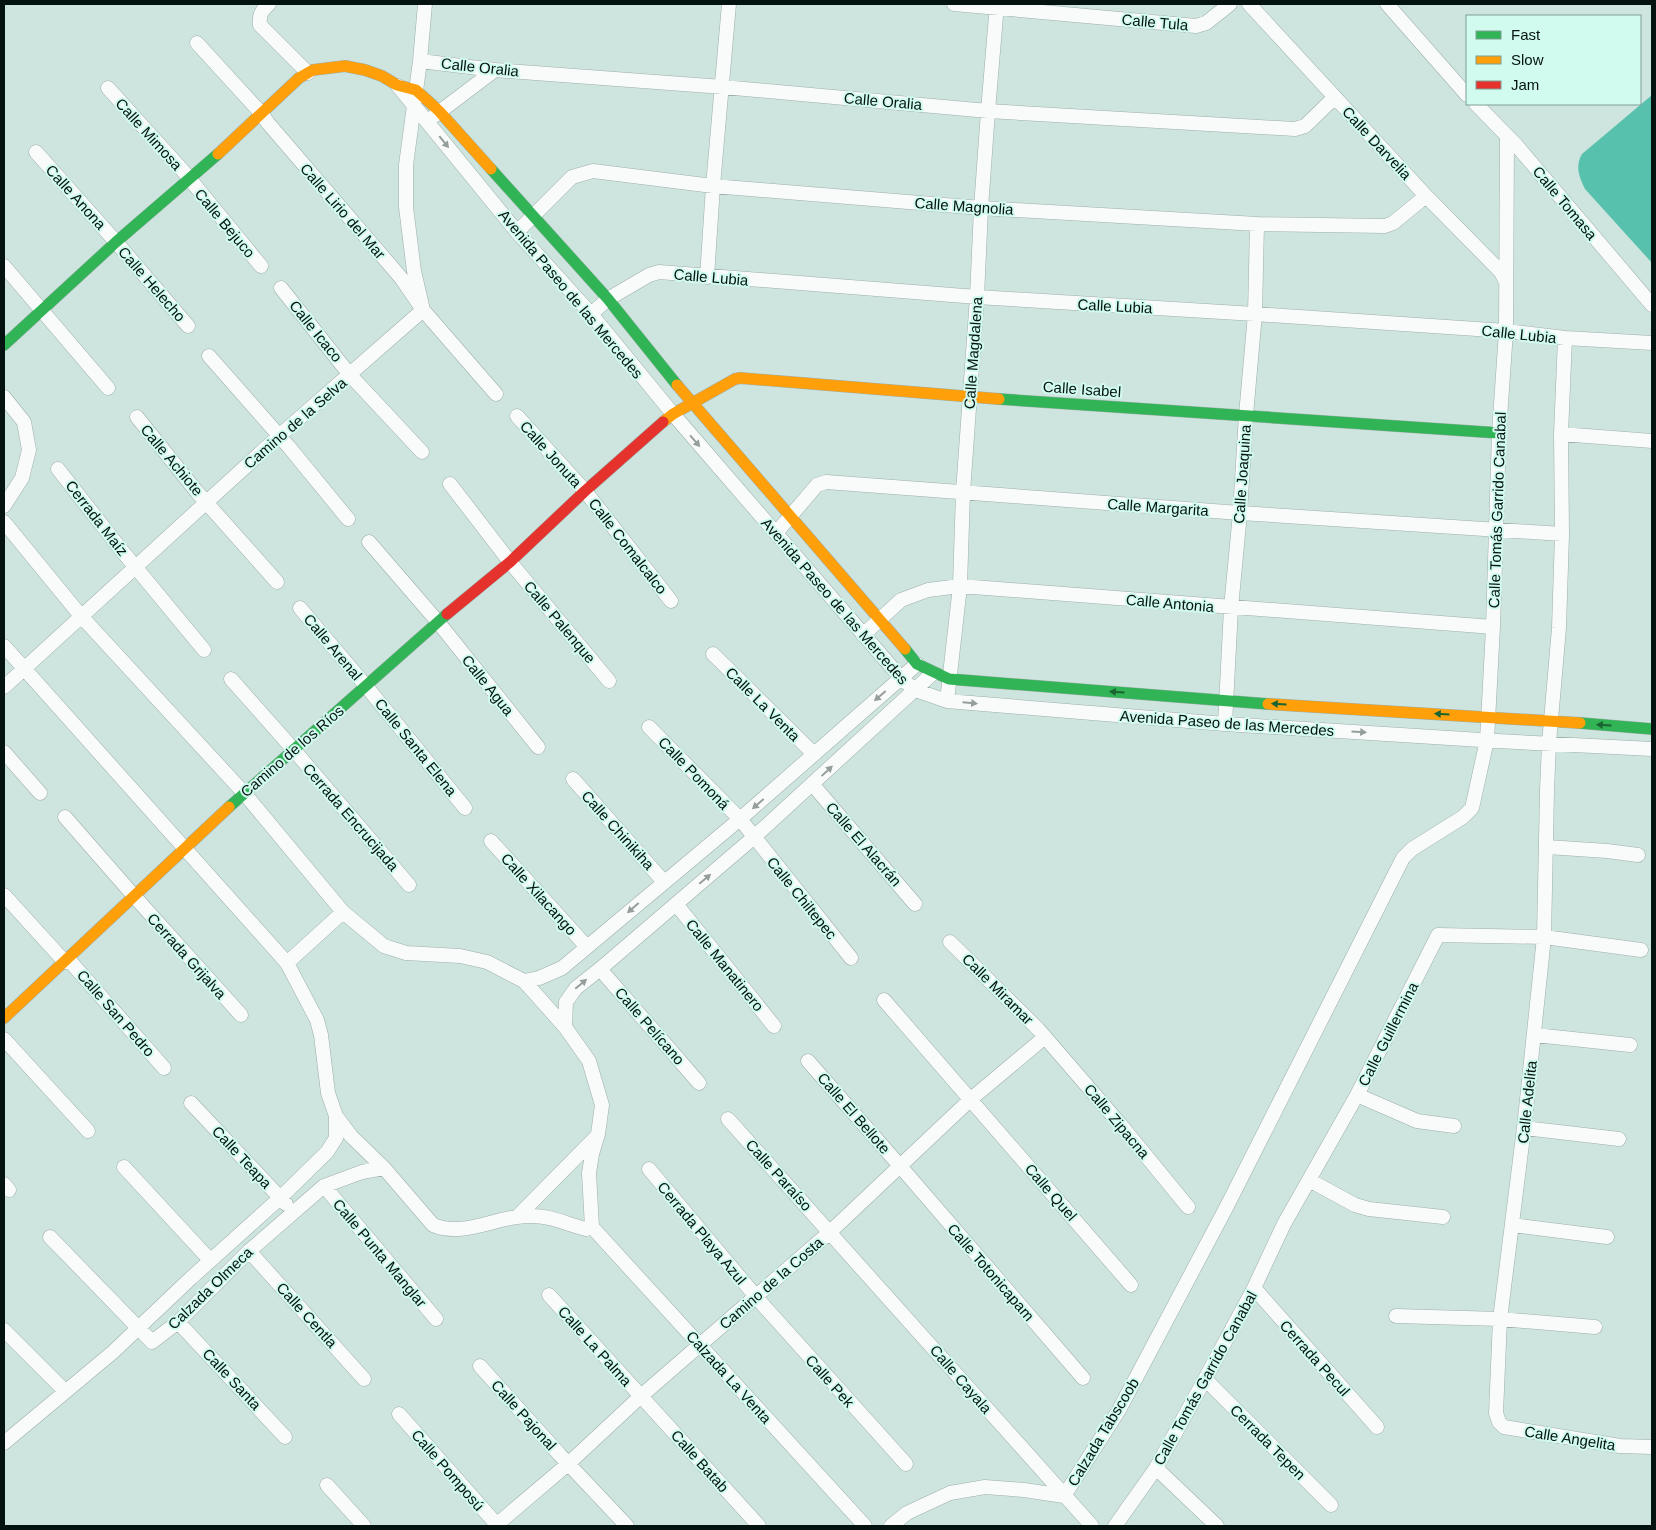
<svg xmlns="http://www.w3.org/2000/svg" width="1656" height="1530" font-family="Arial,sans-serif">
<rect width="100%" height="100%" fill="#cee4de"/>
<!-- water -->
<path fill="#58c1ad" d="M1652,95V263L1585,189C1579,177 1575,166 1582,154Z"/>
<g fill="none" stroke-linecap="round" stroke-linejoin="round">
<!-- street casing -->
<g stroke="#9eafab" stroke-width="15">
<path id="street" d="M269,4C261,11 259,15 260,25L308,73
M954,4L1196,26L1206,23L1230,4
M1249,4L1426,196L1501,272L1505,280
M1387,4L1467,95
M197,43L261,113L268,123L402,279L423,310L496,394
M420,61L495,70L723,87L988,111L1295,129L1305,126L1335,97
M398,86L517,232L591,314L673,414L901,678L915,690L947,701L1225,724L1497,741L1652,749
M108,88L184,172L261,266
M1476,104L1517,146L1652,305
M434,116L495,70
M36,152L116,242L188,326
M517,232L572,177L593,171L713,186L981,208L1257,224L1385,226L1393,223L1426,196
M4,266L108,388
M707,277L713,186L729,4
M281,288L350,375L422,452
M591,314L608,299L649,275L659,272L977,297L1255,314L1506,331L1565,338L1652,343
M1565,338L1561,434L1562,534L1559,628L1549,743L1547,791L1544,937L1524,1128L1500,1319L1496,1413L1499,1422L1504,1427L1620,1446L1652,1447
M209,356L289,447L348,519
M4,397L24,422L29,450L22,478L4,506
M517,416L585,491L671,601
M137,417L197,492L277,582
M1561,434L1652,441
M58,469L123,552L204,650
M450,484L510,562L609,681
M4,522L81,616L244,793L343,912L384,946L406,953L460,956L487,962L524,981L565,1027L589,1061L602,1105L598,1134L592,1154L589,1173L592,1227
M776,533L817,485L826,482L1240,513L1562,534
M369,542L438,622L538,747
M300,608L366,686L465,808
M863,635L901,600L928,590L960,586L1493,627
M4,646L287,963L317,1020L321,1035L328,1093L336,1116V1138L327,1152L280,1198L191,1278L113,1352L4,1443
M713,654L814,754
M231,679L293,749L409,885
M4,687L279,436L423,310L414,271L406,207V165L420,61L425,4
M947,701L960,586L963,492L977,297L981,208L988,111L997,4
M1225,724L1231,608L1240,513L1246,415L1255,314L1257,224
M649,727L740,819L851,958
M4,752L40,793
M573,779L664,882
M813,785L915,904
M65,817L134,896L241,1015
M491,841L587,947
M1547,847L1607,851L1638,855
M4,895L65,962
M676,904L774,1026
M950,942L1038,1029L1120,1124L1188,1207
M68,959L164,1068
M287,963L343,912
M600,969L699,1083
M524,981L539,978L562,968L740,819L917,664
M884,1000L1131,1285
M565,1027L566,1002L576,988L600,969L753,838L933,673
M1535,1035L1630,1045
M4,1039L88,1131
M808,1061L900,1166L1083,1378
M1357,1095L1417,1121L1454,1126
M191,1103L286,1204
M336,1116L351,1136L384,1168L433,1225C464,1238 496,1216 529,1216C549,1215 566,1224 586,1229L592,1227
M728,1119L1092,1526
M1524,1128L1619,1139
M124,1167L210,1260
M649,1169L763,1305L906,1464
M1309,1180L1355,1205L1369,1209L1443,1217
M4,1184L9,1190
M324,1186L436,1319
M518,1216L596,1137
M1512,1225L1607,1237
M592,1227L865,1526
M50,1237L152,1342L178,1322L249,1251L324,1186L362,1172L384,1168
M249,1251L364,1379
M1254,1288L1377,1427
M549,1295L759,1526
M1396,1316L1500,1319L1595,1327
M178,1322L285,1437
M4,1330L65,1391
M480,1366L560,1455L627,1526
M1205,1379L1331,1505
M399,1414L498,1526
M1156,1468L1217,1526
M327,1485L364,1526
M495,1526L568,1464L641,1396L830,1232L971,1099L1045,1037
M891,1526L907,1513L950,1493L985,1487L1024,1490L1064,1496L1119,1410L1227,1206L1403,858L1412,849L1463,817L1472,808L1487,740L1493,627L1499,433L1506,331L1507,136
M1115,1526L1156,1468L1205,1379L1254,1288L1284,1224L1357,1095L1438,935L1544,937L1641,950"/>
</g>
<!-- fast casing -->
<g stroke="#9eafab" stroke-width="12">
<path id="fast" d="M491,169L608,299L677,385
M4,345L116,242L218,154
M999,399L1499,433
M905,649L917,664L949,679L1268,704
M1580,723L1652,729
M229,807L447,614"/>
</g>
<!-- slow casing -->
<g stroke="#9eafab" stroke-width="12">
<path id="slow" d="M218,154L299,78L313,70L345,66L365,70L382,76L397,85L416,90L439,111L491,169
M677,385L905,649
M663,422L673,414L735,379L740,378L999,399
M1268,704L1580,723
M4,1018L229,807"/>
</g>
<!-- jam casing -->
<g stroke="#9eafab" stroke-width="12">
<path id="jam" d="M447,614L510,562L585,491L663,422"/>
</g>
<!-- street -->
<use href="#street" stroke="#f8fbfa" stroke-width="14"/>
<!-- fast -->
<use href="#fast" stroke="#30b455" stroke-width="11"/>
<!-- slow -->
<use href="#slow" stroke="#ff9f0a" stroke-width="11"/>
<!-- jam -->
<use href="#jam" stroke="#e5322d" stroke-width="11"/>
</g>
<!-- one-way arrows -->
<defs><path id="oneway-solid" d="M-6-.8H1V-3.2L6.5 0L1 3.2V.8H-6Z" transform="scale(1.25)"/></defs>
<g fill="#969e9c">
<use href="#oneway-solid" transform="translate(444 142) rotate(51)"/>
<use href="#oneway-solid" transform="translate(695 441) rotate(49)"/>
<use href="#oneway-solid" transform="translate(880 696) rotate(139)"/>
<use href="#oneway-solid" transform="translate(970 703) rotate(5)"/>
<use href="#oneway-solid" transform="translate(1359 732) rotate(4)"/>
<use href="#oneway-solid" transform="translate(827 771) rotate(-43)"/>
<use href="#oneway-solid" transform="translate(758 804) rotate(139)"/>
<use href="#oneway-solid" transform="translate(705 879) rotate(-40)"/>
<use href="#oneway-solid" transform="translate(633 908) rotate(139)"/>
<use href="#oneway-solid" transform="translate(581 984) rotate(-40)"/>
</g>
<g fill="#1a6432">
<use href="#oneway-solid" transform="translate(1117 692) rotate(-176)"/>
<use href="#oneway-solid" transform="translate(1279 704) rotate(-177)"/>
<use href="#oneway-solid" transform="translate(1442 714) rotate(-177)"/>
<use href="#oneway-solid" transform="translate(1604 725) rotate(-176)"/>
</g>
<g text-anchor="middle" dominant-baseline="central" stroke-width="4" stroke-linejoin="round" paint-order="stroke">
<!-- street labels -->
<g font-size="15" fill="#04130f" stroke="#d1fbef">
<text transform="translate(1155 22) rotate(5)">Calle Tula</text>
<text transform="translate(480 67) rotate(6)">Calle Oralia</text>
<text transform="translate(883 101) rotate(5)">Calle Oralia</text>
<text transform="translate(149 134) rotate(48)">Calle Mimosa</text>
<text transform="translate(1377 143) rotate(47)">Calle Darvelia</text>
<text transform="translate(76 197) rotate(48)">Calle Anona</text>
<text transform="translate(1565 203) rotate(50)">Calle Tomasa</text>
<text transform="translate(964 206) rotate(4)">Calle Magnolia</text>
<text transform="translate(343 211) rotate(49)">Calle Lirio del Mar</text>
<text transform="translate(225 223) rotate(50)">Calle Bejuco</text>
<text transform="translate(711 277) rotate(5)">Calle Lubia</text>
<text transform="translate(152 284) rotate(49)">Calle Helecho</text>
<text transform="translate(571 294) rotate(50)">Avenida Paseo de las Mercedes</text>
<text transform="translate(1115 306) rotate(3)">Calle Lubia</text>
<text transform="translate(316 331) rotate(51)">Calle Icaco</text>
<text transform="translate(1519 334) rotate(6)">Calle Lubia</text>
<text transform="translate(973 353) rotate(-86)">Calle Magdalena</text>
<text transform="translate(1082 389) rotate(4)">Calle Isabel</text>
<text transform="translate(295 423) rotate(-41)">Camino de la Selva</text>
<text transform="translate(551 454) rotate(48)">Calle Jonuta</text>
<text transform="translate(172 460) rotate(50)">Calle Achiote</text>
<text transform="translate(1242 474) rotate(-86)">Calle Joaquina</text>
<text transform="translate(1158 507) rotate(4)">Calle Margarita</text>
<text transform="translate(1497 510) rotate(-88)">Calle Tomás Garrido Canabal</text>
<text transform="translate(97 518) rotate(52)">Cerrada Maíz</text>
<text transform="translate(628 546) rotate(52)">Calle Comalcalco</text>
<text transform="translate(835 601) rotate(49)">Avenida Paseo de las Mercedes</text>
<text transform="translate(1170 603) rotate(5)">Calle Antonia</text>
<text transform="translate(560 622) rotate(50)">Calle Palenque</text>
<text transform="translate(333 647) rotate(50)">Calle Arenal</text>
<text transform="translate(488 685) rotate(51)">Calle Agua</text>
<text transform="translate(763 704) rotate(45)">Calle La Venta</text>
<text transform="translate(1227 723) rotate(4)">Avenida Paseo de las Mercedes</text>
<text transform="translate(416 747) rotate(51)">Calle Santa Elena</text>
<text transform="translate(292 751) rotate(-41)">Camino de los Ríos</text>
<text transform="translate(694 773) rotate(46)">Calle Pomoná</text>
<text transform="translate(351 817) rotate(49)">Cerrada Encrucijada</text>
<text transform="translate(618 830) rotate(48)">Calle Chinikiha</text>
<text transform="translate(864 844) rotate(49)">Calle El Alacrán</text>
<text transform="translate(539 894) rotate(48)">Calle Xilacango</text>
<text transform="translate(802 898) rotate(51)">Calle Chiltepec</text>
<text transform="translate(187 956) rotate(48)">Cerrada Grijalva</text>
<text transform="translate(725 965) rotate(51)">Calle Manatinero</text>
<text transform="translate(998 989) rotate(45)">Calle Miramar</text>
<text transform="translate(116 1013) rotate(49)">Calle San Pedro</text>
<text transform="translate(650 1026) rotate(49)">Calle Pelícano</text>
<text transform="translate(1388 1034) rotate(-63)">Calle Guillermina</text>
<text transform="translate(1527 1102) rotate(-84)">Calle Adelita</text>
<text transform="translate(854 1113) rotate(49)">Calle El Bellote</text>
<text transform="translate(1117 1121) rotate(50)">Calle Zipacna</text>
<text transform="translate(242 1157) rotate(47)">Calle Teapa</text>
<text transform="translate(779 1175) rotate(48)">Calle Paraíso</text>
<text transform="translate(1051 1192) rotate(49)">Calle Quel</text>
<text transform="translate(702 1233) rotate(50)">Cerrada Playa Azul</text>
<text transform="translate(380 1253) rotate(50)">Calle Punta Manglar</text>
<text transform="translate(991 1272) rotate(49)">Calle Totonicapam</text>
<text transform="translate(771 1283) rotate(-41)">Camino de la Costa</text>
<text transform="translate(210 1288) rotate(-44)">Calzada Olmeca</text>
<text transform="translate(307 1315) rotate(48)">Calle Centla</text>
<text transform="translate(595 1346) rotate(48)">Calle La Palma</text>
<text transform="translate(1315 1358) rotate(48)">Cerrada Pecul</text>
<text transform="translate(729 1377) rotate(48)">Calzada La Venta</text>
<text transform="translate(1205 1378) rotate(-61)">Calle Tomás Garrido Canabal</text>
<text transform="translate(232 1379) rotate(47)">Calle Santa</text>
<text transform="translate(961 1379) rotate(49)">Calle Cayala</text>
<text transform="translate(830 1381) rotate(48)">Calle Pek</text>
<text transform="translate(524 1415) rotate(48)">Calle Pajonal</text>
<text transform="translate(1103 1432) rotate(-59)">Calzada Tabscoob</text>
<text transform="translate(1570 1438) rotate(9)">Calle Angelita</text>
<text transform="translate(1268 1442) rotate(45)">Cerrada Tepen</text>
<text transform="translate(700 1461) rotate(48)">Calle Batab</text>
<text transform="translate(448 1470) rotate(49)">Calle Pomposú</text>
</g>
</g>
<!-- border -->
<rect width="1656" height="1530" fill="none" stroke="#04130f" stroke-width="10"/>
<!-- legend -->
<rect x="1466" y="15" width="175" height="90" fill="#d1fbef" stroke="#7f9e95"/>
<rect x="1476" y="31" width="25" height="8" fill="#30b455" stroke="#7f9e95"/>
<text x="1511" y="40" font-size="15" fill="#04130f">Fast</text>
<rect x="1476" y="56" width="25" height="8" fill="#ff9f0a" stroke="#7f9e95"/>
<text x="1511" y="65" font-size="15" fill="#04130f">Slow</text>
<rect x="1476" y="81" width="25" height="8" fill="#e5322d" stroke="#7f9e95"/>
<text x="1511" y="90" font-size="15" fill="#04130f">Jam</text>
</svg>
